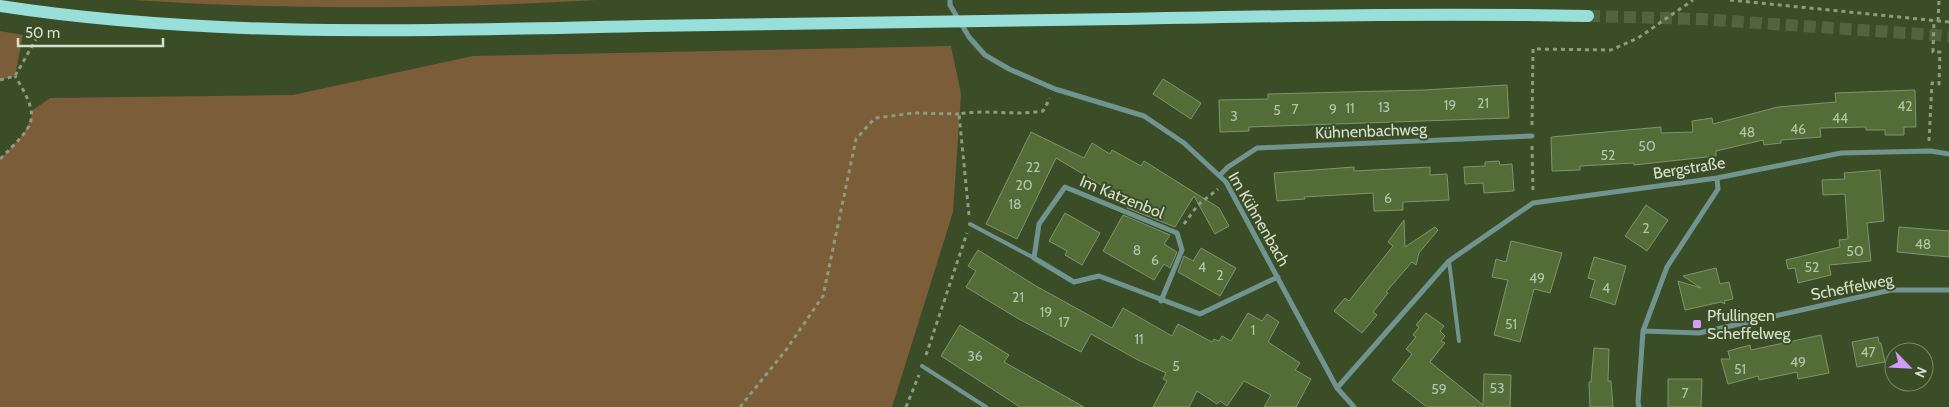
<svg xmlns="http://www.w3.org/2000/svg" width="1949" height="407" font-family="Cabin,sans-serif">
<rect width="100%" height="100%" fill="#3b4d27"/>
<!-- green -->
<path fill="#7c5d39" d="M132,0H597C442,9 286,10 132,0Z
M0,31L23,35L15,76L0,80Z
M951,46L961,94L953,212L892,407H0V159C16,143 28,133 33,110L50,98L293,95L473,56Z"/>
<!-- building -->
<path fill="#546d38" stroke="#7f946b" d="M1163,79L1201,103L1191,119L1153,94Z
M1507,85L1509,118L1249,127V131L1220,132L1219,100L1268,99V94L1424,90Z
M1915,90L1916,127H1904V135H1885V130H1866V127L1820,128L1821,137L1781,140V143L1764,145L1763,140L1716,151V156L1634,165V163L1580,166V170L1552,171L1551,137L1661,127V133L1693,132L1692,121L1712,118L1713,124L1778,107L1836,102L1835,93Z
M1031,132L1084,158L1092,143L1110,154L1112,150L1141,166L1144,161L1219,208L1229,226L1215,234L1194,196L1175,227L1127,208L1130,202L1056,158L1017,239L986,224Z
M1499,161L1500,165L1512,164L1514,191L1484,193L1483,183L1465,184L1464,167L1485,166V162Z
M1354,167V171L1430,167V175L1447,174L1449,200L1403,202V210L1374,211L1373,193L1304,197L1305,199L1277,201L1274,173Z
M1880,170L1884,221L1867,223L1871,261L1829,265L1831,275L1798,283L1795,268L1788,269L1786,260L1840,247L1839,240L1848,239L1845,194L1823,195L1822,180L1845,179L1844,173Z
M1646,205L1668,220L1647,251L1625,236Z
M1065,213L1100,233L1082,265L1065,255L1067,251L1049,241Z
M1123,215L1170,235L1164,244L1177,252L1170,268L1164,264L1154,280L1103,251Z
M1404,220L1405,247L1435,227L1438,230L1419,253L1416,265L1412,262L1386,292L1388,293L1373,312L1377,315L1362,333L1334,311L1345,298L1349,301L1393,246L1388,242Z
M1899,227L1949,231V257L1897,252Z
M1511,241L1562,253L1550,293L1534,289L1520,342L1494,335L1508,280L1492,277L1496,259L1506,262Z
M1201,248L1236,268L1220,296L1178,272L1184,256L1193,261Z
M978,250L1036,286L1112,328L1123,308L1172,336L1178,324L1212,342L1214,339L1219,341L1222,336L1231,341L1248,313L1262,321L1267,314L1279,322L1268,342L1300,363L1295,370L1311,379L1296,407H1264L1271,395L1244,381L1227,406L1220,401L1217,404L1197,391L1189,407H1153L1167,381L1163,379L1166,373L1138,360L1091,334L1081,352L1017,318L966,287L976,271L968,266Z
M1594,257L1626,266L1615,305L1590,297L1595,280L1588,278Z
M1716,268L1720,284L1729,282L1733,299L1724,301L1725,304L1721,302L1685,310L1678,281L1701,288L1683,276Z
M1426,313L1444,326L1440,331L1445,336L1441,341L1445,343L1430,362L1483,405L1484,374L1511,375L1510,407H1427L1392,380L1412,354L1406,349L1416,337L1413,335L1419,327L1416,325Z
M960,325L1009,355L1004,362L1084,407H1020L941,356Z
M1821,335L1829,373L1798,379L1797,372L1759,380L1758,376L1728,384L1721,359H1730L1728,351L1750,345L1751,350Z
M1878,337L1879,343H1881L1885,362L1857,367L1852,342Z
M1594,348L1609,349L1608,381H1611L1613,407H1590L1589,382H1591Z
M1668,379H1702L1701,407H1668Z"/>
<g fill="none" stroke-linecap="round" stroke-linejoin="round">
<!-- primary-tunnel -->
<path stroke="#526340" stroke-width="12" stroke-dasharray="12 6" stroke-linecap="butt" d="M1588,16L1700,19L1949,36"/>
<!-- path -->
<path stroke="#8d9b7e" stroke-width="3" stroke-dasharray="4 4" stroke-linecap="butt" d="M1730,0L1949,22
M1938,21L1939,0
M0,80L15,76L43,27
M1532,125L1533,49L1611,50L1638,38L1693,0
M1929,141L1932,83L1939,84L1940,52H1933L1934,20
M1532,146L1533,192
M0,159C35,124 42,120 15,76
M969,215L959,114C987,109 1015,116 1043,111L1050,98
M1184,224L1198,205L1218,189
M926,355L967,233
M740,407L786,350L823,296L856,139L875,118L914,113L959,114
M906,407L919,375"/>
<!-- service -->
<path stroke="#729491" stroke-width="4" d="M970,224L1034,258
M1449,261L1459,341
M922,366L986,407"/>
<!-- minor -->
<path stroke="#729491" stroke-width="5" d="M950,0V5L969,37L985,55L1009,69L1055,89L1144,116L1184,143L1226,182L1337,388L1354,407
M1220,175L1228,167L1257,148L1532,136
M1161,301L1182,250L1177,233L1065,187L1039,224L1034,258L1074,282L1099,276L1200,314L1278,277
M1643,331L1699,333L1891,290H1949
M1337,388L1449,261L1533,203L1717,178L1841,153L1931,151L1949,154
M1639,407L1638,402L1643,331L1667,267L1718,189L1717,178"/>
<!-- primary -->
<path stroke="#98dfda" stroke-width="12" d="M0,6C213,39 431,30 646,26C805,24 965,21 1125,19C1279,16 1434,13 1588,16"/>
</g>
<!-- markers -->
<rect fill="#d39cfc" stroke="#3b4d27" stroke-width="2" x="1692" y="319" width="10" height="10" rx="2.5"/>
<g text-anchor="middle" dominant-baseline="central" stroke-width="4" stroke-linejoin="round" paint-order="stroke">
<!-- number labels -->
<g font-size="14" fill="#b6c4a6">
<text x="1483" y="103">21</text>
<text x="1450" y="105">19</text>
<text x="1905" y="106">42</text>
<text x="1384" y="107">13</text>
<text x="1350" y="108">11</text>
<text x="1295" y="109">7</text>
<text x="1333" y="109">9</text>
<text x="1277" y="110">5</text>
<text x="1234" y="116">3</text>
<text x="1840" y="118">44</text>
<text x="1798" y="129">46</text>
<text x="1747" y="132">48</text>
<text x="1647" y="146">50</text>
<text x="1608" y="155">52</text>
<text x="1033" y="167">22</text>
<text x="1024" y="185">20</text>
<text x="1388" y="198">6</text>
<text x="1015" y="204">18</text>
<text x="1646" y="228">2</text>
<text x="1923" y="244">48</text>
<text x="1137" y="250">8</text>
<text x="1855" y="251">50</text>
<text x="1155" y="260">6</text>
<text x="1202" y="267">4</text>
<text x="1812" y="267">52</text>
<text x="1220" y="275">2</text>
<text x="1537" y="278">49</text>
<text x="1606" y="288">4</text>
<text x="1018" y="297">21</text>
<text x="1046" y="312">19</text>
<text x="1064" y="322">17</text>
<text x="1511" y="324">51</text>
<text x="1253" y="330">1</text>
<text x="1139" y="339">11</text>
<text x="1868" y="352">47</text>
<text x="975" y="356">36</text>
<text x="1798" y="362">49</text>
<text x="1176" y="366">5</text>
<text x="1740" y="369">51</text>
<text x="1497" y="388">53</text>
<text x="1439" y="389">59</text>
<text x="1685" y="393">7</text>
</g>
<!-- street labels -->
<g font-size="16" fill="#d6e1cb" stroke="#3b4d27">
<text transform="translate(1371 131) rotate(-2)">Kühnenbachweg</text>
<text transform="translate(1689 168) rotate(-9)">Bergstraße</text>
<text transform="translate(1122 197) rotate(22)">Im Katzenbol</text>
<text transform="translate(1259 219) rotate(60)">Im Kühnenbach</text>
<text transform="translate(1852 287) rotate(-11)">Scheffelweg</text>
</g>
<!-- poi labels -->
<g font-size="16" fill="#d6e1cb" stroke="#3b4d27" text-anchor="start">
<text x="1707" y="315">Pfullingen<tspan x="1707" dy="18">Scheffelweg</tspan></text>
</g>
</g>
<!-- north arrow -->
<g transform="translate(1909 367) rotate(114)"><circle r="24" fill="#3b4d27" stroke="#798869"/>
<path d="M0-4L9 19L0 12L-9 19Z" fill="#d39cfc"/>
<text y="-8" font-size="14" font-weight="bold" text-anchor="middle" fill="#d6e1cb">N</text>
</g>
<!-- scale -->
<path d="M18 38v8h145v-8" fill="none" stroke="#d6e1cb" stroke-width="2.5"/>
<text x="25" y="38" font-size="15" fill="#d6e1cb" stroke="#3b4d27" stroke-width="4" paint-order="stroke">50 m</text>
</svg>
